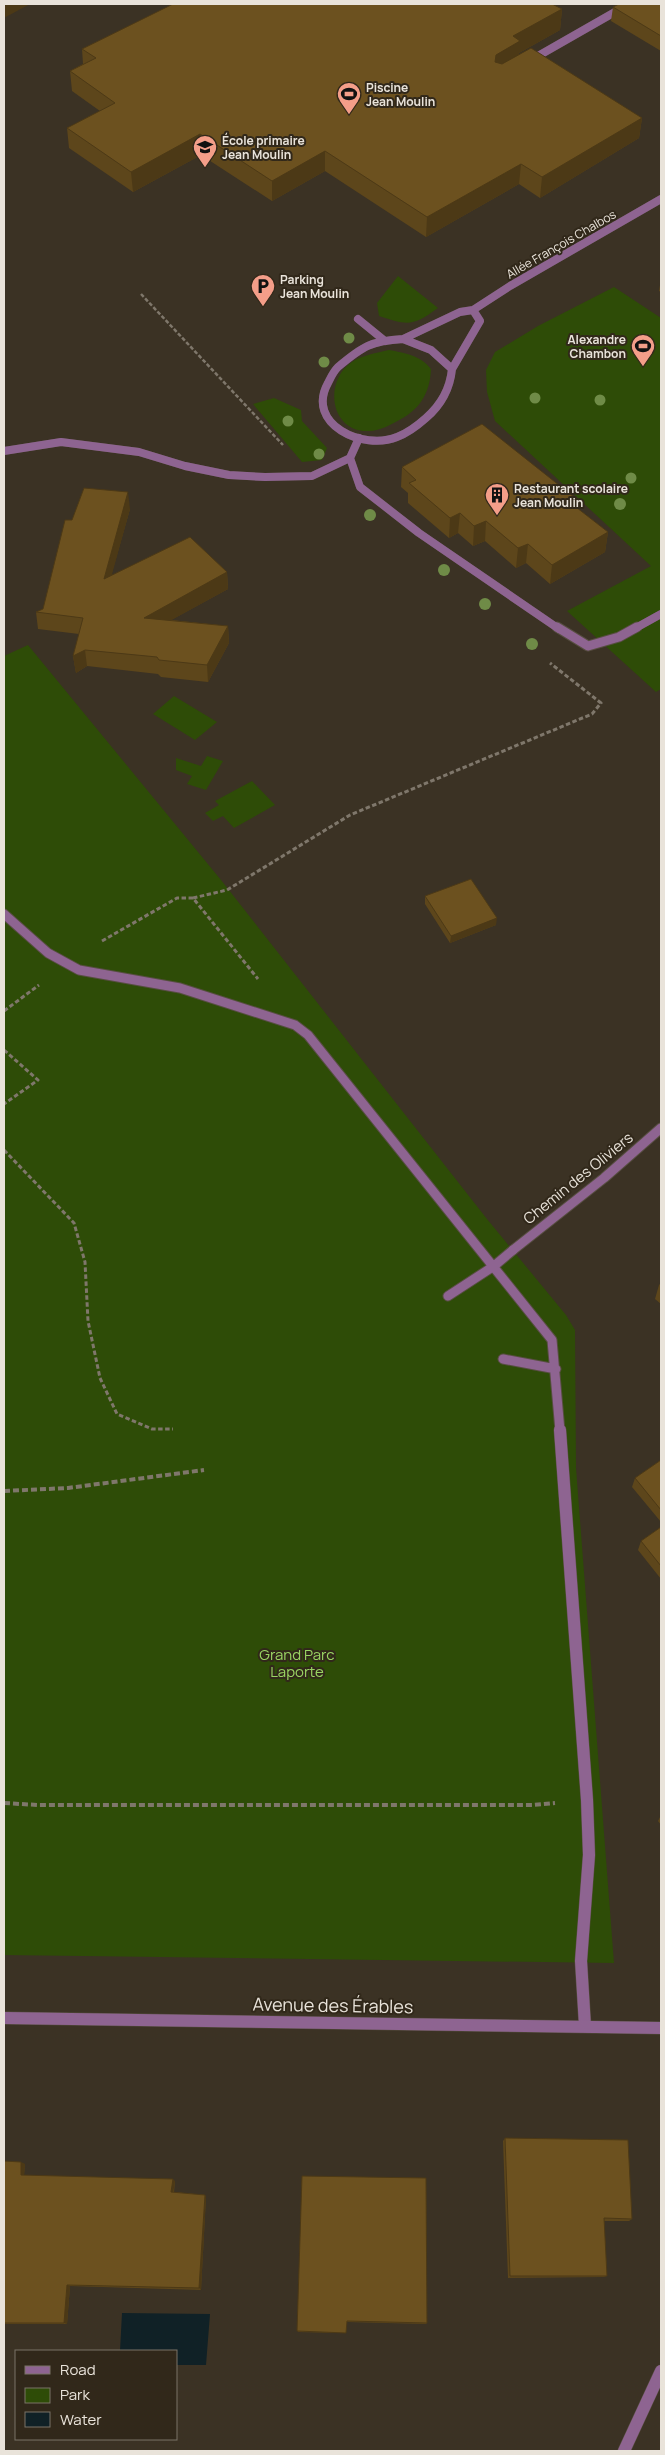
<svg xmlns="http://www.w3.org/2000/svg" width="665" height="2455" font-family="Manrope,sans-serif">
<rect width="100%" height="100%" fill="#3b3224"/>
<!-- green -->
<path fill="#2e4c07" d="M398,276L438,308C413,326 409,326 379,316L377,303Z
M614,287L661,318V689L656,692L567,611L651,566L495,421L487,392L486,370L495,352L538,326Z
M389,350C405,353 420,355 431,369C430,392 421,408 401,419C392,424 380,431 369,431C330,433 323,381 352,362C363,355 376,353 389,350Z
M274,398L301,410L302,421L327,448L322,460L302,462L253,404Z
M28,645L221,880L487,1219L566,1315L575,1330L576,1468L614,1963L4,1955V656Z
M174,696L217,722L195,740L153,714Z
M207,756L223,761L206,790L187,784L192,776L176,770V758L201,766Z
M252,781L275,805L234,828L223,816L213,821L205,813L219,805L215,801Z"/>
<!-- water -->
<path fill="#102126" d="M122,2313L210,2314L206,2365H176V2351H120Z"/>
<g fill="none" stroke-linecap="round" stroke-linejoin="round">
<!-- service-far2 casing -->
<g stroke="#574e41" stroke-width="8">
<path id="service-far2" d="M531,60L629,4
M358,319L385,341
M4,451L61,442L139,452L185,466L229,475L265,477L312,476L350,458L359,438
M350,458L360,487L419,533L559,629
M634,629L661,614"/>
</g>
<!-- service-far1 casing -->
<g stroke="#574e41" stroke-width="11">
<path id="service-far1" d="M557,627L588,646L619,637L637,627
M4,914L48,953L79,970L180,988L295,1025L308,1035L552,1340L560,1431
M448,1296L494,1266L513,1250
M503,1359L556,1369"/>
</g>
<!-- service casing -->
<g stroke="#574e41" stroke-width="13">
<path id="service" d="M560,1430L587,1800L589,1855L581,1961L585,2026"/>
</g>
<!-- minor-far2 casing -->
<g stroke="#574e41" stroke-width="8">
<path id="minor-far2" d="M403,339L431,350L452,369C450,389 441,405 426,418C417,426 408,433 397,437C363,451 305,424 328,383C331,377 333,372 338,367C363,346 371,341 403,339Z
M403,339L460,312L473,310L510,286L661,199
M452,369L480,321L473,310"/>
</g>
<!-- minor-far1 casing -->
<g stroke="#574e41" stroke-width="11">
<path id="minor-far1" d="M513,1250L604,1178L661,1128"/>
</g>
<!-- minor casing -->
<g stroke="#574e41" stroke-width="13">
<path id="minor" d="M4,2018L661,2028
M624,2451L661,2371"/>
</g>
<!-- path-far2 -->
<path stroke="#7f776b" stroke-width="2.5" stroke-dasharray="4 2" stroke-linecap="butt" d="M141,294L283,445"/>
<!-- path-far1 -->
<path stroke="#7f776b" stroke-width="3" stroke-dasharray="4.5 2.5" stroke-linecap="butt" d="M193,898L227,890L350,815L592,714L601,703L550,663
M102,941L177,898H193L258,979
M4,1011L39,985
M4,1050L38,1080L4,1104
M4,1150L74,1223L85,1262L88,1321L100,1378L117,1414L152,1429H173"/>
<!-- path -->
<path stroke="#7f776b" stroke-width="4" stroke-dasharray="6 3" stroke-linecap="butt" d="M4,1491L68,1488L204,1470
M4,1803L38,1805H533L555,1803"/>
<!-- service-far2 -->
<use href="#service-far2" stroke="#8e6491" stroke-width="8"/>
<!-- service-far1 -->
<use href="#service-far1" stroke="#8e6491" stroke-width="9"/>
<!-- service -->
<use href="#service" stroke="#8e6491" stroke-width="12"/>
<!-- minor-far2 -->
<use href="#minor-far2" stroke="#8e6491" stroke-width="8"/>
<!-- minor-far1 -->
<use href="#minor-far1" stroke="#8e6491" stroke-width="9"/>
<!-- minor -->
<use href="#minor" stroke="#8e6491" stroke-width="12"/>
</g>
<!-- trees -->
<g fill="#6f8b47">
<circle cx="349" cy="338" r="5.5"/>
<circle cx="324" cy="362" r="5.5"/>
<circle cx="535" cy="398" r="5.5"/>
<circle cx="600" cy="400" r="5.5"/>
<circle cx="288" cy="421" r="5.5"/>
<circle cx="319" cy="454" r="5.5"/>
<circle cx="631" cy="478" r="5.5"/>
<circle cx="620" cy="504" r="6"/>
<circle cx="370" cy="515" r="6"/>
<circle cx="444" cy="570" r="6"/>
<circle cx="485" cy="604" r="6"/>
<circle cx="532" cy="644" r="6"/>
</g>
<!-- wall -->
<path fill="#5d461b" d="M661,4V51L611,21L613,7Z
M562,9L560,30L519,53V55L642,118L639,138L540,198L519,184L426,237L325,171L272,201L201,155L133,192L69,148L67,128L100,111L72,91L70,71L83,64L82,49Z
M661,279V292L659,291Z
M402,467L578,509L608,532L605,552L550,584L526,563L516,568L485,541L473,546L458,533L449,538L408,503V493L401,487Z
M130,509L111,576L227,572L228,589L171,620L228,626L229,643L208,682L161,677L158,674L87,666L76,673L73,656L79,634L38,629L36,612L43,609L72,520Z
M425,896L496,925L450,943L425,904Z
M661,1283V1304L655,1299L659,1285Z
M661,1460V1522L632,1487L635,1478Z
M661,1527V1579L638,1550L641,1541Z
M661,1815V1825L658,1821Z
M505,2138L632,2219L629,2221H604L607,2276L604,2277L508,2278L503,2141Z
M4,2161L25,2164L24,2175L175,2181L174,2192L205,2195L206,2197L201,2290L70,2286L67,2324H4Z
M302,2176L427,2323L426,2324L347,2322L345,2333L298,2332Z"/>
<!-- shaded-wall -->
<path fill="#4c3916" d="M4,4H30L4,18Z
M562,9L560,30L519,53L518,62L495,75V62L496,55L513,36Z
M642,118L639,138L540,198L542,177Z
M200,134L201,155L133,192L131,172Z
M325,151V171L272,201V181Z
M521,164L519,184L426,237L427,217Z
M128,492L130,509L106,596L104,579Z
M579,501L577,520L572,504Z
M460,513L458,533L449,538L450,518Z
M486,521L485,541L473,546L474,526Z
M608,532L605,552L550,584L552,565Z
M528,544L526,563L516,568L518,548Z
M227,572L228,589L146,634L144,618Z
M228,626L229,643L208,682L207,665Z
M85,650L87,666L76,673L73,656Z
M497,918L496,925L450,943L451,936Z
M21,2162L25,2164L24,2177L21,2175Z
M173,2179L175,2181L173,2194L171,2192Z
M205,2195L206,2197L201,2290L199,2288Z
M67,2285L70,2286L67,2324L64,2323Z"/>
<!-- building -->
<path fill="#6c511f" stroke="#4c3916" d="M173,4H552L562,9L513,36L520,41L496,55L495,62L502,64L531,48L642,118L542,177L521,164L427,217L325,151L272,181L200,134L131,172L67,128L115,103L70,71L96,58L82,49Z
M619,4H661V36L613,7Z
M482,424L579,501L572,504L608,532L552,565L528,544L518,548L486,521L474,526L460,513L450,518L409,483L416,480L402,467Z
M84,488L128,492L104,579L190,537L227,572L144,618L228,626L207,665L159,660L157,657L85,650L73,656L83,618L36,612L43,609L65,520H72Z
M471,879L497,918L451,936L425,896Z
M661,1460V1510L635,1478Z
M661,1527V1566L641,1541Z
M505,2138L628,2140L632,2219L604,2218L607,2276H510Z
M4,2161L21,2162V2175L173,2179L171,2192L205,2195L199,2288L67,2285L64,2323H4Z
M302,2176L426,2178L427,2323L347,2321L346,2333L297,2331Z"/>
<!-- icons -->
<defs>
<g id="stadium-pin" transform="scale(1.25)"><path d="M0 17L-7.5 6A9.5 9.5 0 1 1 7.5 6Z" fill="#f49e89" stroke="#31281a"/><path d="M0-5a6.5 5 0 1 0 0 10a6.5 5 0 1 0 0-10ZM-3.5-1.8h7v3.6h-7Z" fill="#111"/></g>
<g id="school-pin" transform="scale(1.25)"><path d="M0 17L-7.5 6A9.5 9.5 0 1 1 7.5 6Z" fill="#f49e89" stroke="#31281a"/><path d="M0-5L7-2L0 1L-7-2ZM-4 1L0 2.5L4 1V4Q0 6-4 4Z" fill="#111"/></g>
<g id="parking-pin" transform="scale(1.25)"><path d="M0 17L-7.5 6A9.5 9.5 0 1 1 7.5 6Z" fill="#f49e89" stroke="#31281a"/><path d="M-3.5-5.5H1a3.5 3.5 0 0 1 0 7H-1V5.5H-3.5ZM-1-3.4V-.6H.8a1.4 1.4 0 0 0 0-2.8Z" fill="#111"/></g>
<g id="building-pin" transform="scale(1.25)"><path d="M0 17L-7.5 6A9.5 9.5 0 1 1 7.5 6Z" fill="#f49e89" stroke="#31281a"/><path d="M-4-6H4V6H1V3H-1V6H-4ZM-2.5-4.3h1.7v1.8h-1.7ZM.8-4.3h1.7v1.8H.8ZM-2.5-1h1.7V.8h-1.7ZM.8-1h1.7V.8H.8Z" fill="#111"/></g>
</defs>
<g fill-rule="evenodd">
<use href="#stadium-pin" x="349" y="94"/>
<use href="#school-pin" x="205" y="147"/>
<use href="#parking-pin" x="263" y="286"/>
<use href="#stadium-pin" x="643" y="346"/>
<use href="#building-pin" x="497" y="495"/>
</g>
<g text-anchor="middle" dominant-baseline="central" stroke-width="4" stroke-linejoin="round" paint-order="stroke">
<!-- far-poi labels -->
<g font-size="12" font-weight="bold" fill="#e9e3da" stroke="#31281a" text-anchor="start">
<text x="366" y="87">Piscine<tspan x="366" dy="14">Jean Moulin</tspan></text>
<text x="222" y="140">École primaire<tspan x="222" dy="14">Jean Moulin</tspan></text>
<text x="280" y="279">Parking<tspan x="280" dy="14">Jean Moulin</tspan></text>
<text x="626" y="339" text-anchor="end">Alexandre<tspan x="626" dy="14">Chambon</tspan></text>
<text x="514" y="488">Restaurant scolaire<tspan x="514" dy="14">Jean Moulin</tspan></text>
</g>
<!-- far-street labels -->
<g font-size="12" fill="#e9e3da" stroke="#31281a">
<text transform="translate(561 244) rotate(-30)">Allée François Chalbos</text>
</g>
<!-- street labels -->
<g font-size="15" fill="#e9e3da" stroke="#31281a">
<text transform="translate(578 1178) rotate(-39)">Chemin des Oliviers</text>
</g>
<!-- park labels -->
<g font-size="15" fill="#9ad463" stroke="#31281a">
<text x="297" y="1654">Grand Parc<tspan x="297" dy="17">Laporte</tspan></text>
</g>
<!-- near-street labels -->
<g font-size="18" fill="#e9e3da" stroke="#31281a">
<text transform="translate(333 2005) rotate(1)">Avenue des Érables</text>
</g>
</g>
<!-- border -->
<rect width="665" height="2455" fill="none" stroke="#e9e3da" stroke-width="10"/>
<!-- legend -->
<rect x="15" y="2350" width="162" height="90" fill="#31281a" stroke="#7b7367"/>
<rect x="25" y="2366" width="25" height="8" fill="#8e6491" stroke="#7b7367"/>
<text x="60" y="2375" font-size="15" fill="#e9e3da">Road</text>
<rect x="25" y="2388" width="25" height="15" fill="#2e4c07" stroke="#7b7367"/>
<text x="60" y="2400" font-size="15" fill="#e9e3da">Park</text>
<rect x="25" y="2412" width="25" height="15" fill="#102126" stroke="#7b7367"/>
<text x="60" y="2425" font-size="15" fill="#e9e3da">Water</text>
</svg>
